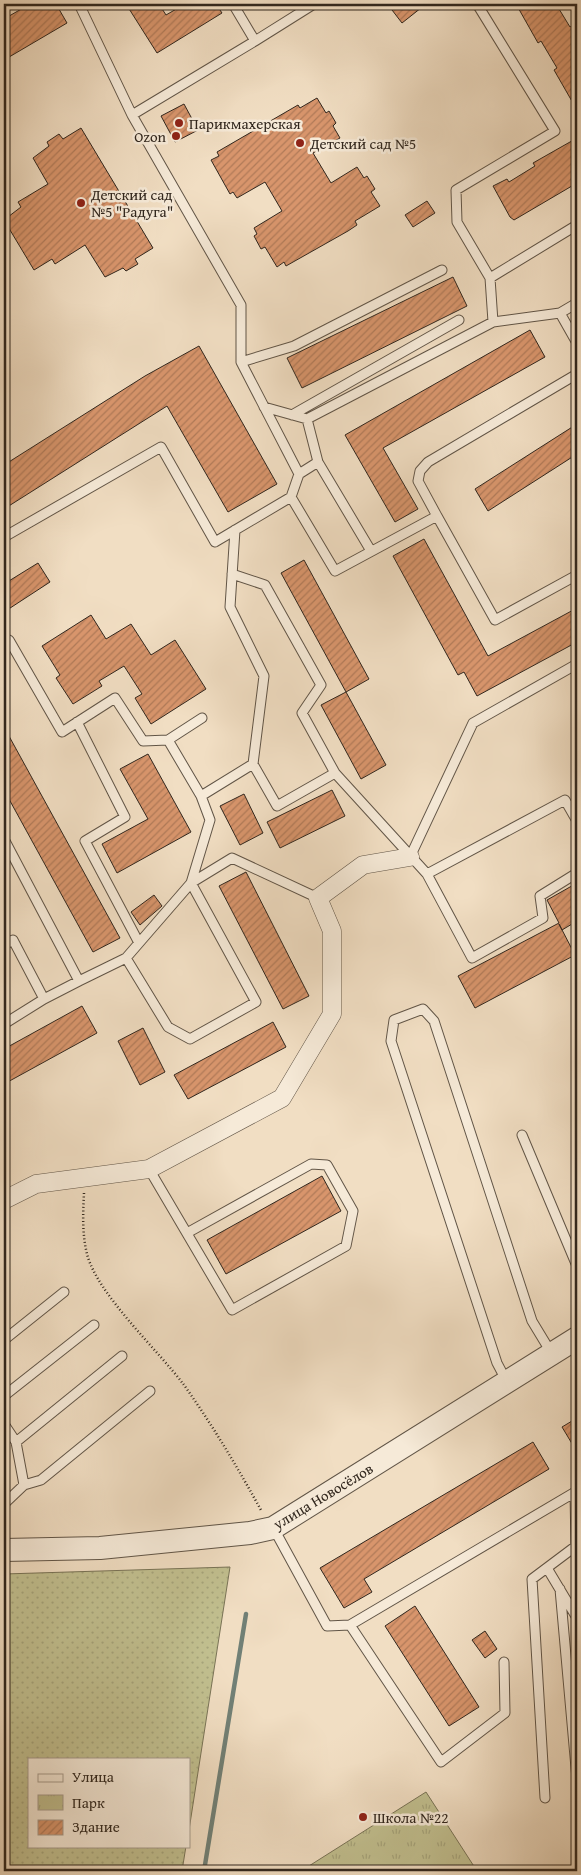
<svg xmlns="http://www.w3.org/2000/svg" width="581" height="1875" font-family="'Gentium Book Plus',serif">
<defs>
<pattern id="grass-dots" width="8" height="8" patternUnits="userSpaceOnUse" patternTransform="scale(1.25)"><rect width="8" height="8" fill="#c1bf8f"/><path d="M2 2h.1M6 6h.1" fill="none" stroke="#a6a47b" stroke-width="1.8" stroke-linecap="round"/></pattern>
<pattern id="park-tufts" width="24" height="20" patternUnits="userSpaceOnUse" patternTransform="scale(1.25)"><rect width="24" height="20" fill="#c1bf8f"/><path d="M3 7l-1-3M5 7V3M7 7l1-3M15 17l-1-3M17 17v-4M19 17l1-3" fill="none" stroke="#a6a47b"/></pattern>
<pattern id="building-hatch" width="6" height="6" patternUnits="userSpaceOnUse" patternTransform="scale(1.25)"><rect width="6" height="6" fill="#d8956c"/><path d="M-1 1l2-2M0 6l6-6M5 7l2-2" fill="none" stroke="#b07a58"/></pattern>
</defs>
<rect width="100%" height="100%" fill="#f1dec3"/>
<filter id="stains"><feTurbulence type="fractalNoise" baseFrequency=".004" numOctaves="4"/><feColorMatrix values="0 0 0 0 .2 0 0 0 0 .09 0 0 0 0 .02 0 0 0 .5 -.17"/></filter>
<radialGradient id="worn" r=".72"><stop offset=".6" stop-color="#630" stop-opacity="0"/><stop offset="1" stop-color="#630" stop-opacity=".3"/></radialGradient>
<!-- grass -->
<path fill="url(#grass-dots)" stroke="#797356" d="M230,1567L189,1830V1759H29V1846H186L182,1871H4V1574Z"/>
<!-- park -->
<path fill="url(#park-tufts)" stroke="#797356" d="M426,1792L477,1871H301Z"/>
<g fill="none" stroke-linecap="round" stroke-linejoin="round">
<!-- stream -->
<path stroke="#718076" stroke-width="4.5" d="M204,1871L246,1614"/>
</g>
<!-- building -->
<path fill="url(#building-hatch)" stroke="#31271e" d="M30,4H56L67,23L4,60V19Z
M126,4H159L166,15L185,4H216L222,13L157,53Z
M400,4H426L402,23L392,10Z
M516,4H556L570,27L573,25L577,33V110L554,70L557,68L541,41L538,43Z
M317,98L326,113L329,111L336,123L333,126L340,138L313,153L331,183L357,167L364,178L367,176L375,189L371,192L380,206L355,221L357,225L348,231L286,266L284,262L277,267L265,247L261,249L254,236L257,234L254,228L282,211L265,182L237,198L233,192L230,194L211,160L219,156L217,152L298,105L300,108Z
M184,104L198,130L175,142L161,116Z
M81,128L153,248L135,259L138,264L126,271L123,268L105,277L85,245L55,264L52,259L34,270L4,220L21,207L18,202L48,184L33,158L49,146L47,142L59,134L63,139Z
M577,138V183L514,220L510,217L493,186L507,179L509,182L535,166L533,163Z
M427,201L435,213L413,227L405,215Z
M453,277L467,306L302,388L287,358Z
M530,330L545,357L383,448L418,509L395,522L345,435Z
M199,346L277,484L228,512L167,406L4,509V465L145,376Z
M577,424V454L488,511L475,489Z
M424,539L488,656L577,608V642L477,696L464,672L458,675L393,556Z
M304,560L369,679L346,692L281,573Z
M38,563L50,582L4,612V584Z
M91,615L106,639L131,624L151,655L175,640L206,689L151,724L135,698L142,694L124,666L99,681L102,686L73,704L56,678L60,675L42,646Z
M346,692L386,765L361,779L321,705Z
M4,727L120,938L93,952L4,790Z
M148,754L191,832L117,873L102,844L148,819L120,769Z
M332,790L345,816L280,848L267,822Z
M244,794L263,833L240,845L220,806Z
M246,872L309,996L283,1009L219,886Z
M577,883V921L562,930L559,924L575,955L475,1008L458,976L559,923L547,900Z
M154,895L162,906L140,925L131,912Z
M82,1006L97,1033L4,1084V1049Z
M273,1022L286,1047L188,1099L174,1075Z
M143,1028L165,1072L140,1085L118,1041Z
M322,1176L341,1211L226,1274L207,1240Z
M577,1418V1452L562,1427Z
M533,1442L549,1469L364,1579L372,1592L344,1608L320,1568Z
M415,1606L479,1707L449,1726L385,1626Z
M485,1631L497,1649L485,1658L472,1640Z"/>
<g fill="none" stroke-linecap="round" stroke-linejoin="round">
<!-- service casing -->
<g stroke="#615547" stroke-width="11">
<path id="service" d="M79,4L132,115L241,305V362L299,474L291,497L335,571L437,516L495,620L577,575
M477,4L555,131L456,190L457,222L490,278L493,322L560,313L577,343
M255,41L314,4
M132,115L255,41L233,4
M490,278L577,225
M560,313L577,303
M241,362L294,346L442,270
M264,407L307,419
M292,415L459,320
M318,462L371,551
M299,474L318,462L307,419L493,322
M437,516L418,481L420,471L428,462L577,374
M235,530L230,607L264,676L253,764
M4,537L161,447L215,542L291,497
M4,643L9,640L62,732L115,698L143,741L168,740L201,796
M77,722L125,817L85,841L139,943
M168,740L202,718
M335,773L427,874L472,958L543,918L540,896L577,873
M4,839L79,981L126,958L168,1027L190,1039L256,1002L191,883L232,858L318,898
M410,857L473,723L577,664
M427,874L565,800L577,821
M4,945L13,940L44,999L79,981
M126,958L191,883L210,820L201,796L253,764L277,806L335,773L302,713L321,685L265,585L232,574
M4,1024L44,999
M522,1135L577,1266
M149,1169L232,1310L346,1246L353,1211L327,1165L311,1164L187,1233
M4,1340L64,1292
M507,1382L497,1363L391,1041L394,1020L423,1009L434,1021L532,1321L552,1354
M4,1396L94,1325
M4,1424L16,1442L24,1485
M16,1442L122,1356
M4,1504L24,1485L41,1480L150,1391
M274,1529L327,1626L350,1625L577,1491
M547,1568L577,1618
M560,1589L577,1779
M350,1625L441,1762L505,1713L504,1662
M545,1798L532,1579L576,1546L575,1493"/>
</g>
<!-- minor casing -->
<g stroke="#615547" stroke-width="19">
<path id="minor" d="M4,1200L36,1184L149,1169L282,1098L332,1014V931L318,898L363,865L410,857"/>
</g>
<!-- tertiary casing -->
<g stroke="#615547" stroke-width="24">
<path id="tertiary" d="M4,1550L100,1548L250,1533L273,1528L577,1338"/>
</g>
<!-- path -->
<path stroke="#31271e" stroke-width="2.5" stroke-dasharray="1 2.5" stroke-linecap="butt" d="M84,1193C83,1213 82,1234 87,1254C97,1294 158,1350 184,1385C213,1426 238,1468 262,1512"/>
<!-- service -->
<use href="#service" stroke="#f6ead8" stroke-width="9"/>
<!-- minor -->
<use href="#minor" stroke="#f6ead8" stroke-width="18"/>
<!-- tertiary -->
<use href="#tertiary" stroke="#f6ead8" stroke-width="22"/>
</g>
<!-- markers -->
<g fill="#8f2418" stroke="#f6ead8" stroke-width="2">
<circle cx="179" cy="123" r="5"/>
<circle cx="176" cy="136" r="5"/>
<circle cx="300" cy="143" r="5"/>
<circle cx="81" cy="203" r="5"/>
<circle cx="363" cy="1817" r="5"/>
</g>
<g text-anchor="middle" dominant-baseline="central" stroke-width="5" stroke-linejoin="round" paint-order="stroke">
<!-- poi labels -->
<g font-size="15" fill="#31271e" stroke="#f6ead8" text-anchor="start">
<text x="189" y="123">Парикмахерская</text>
<text x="166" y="136" text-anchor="end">Ozon</text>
<text x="310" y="143">Детский сад №5</text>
<text x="91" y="194">Детский сад<tspan x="91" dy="17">№5 "Радуга"</tspan></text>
<text x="373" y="1817">Школа №22</text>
</g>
<!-- street labels -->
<g font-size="15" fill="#31271e" stroke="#f6ead8">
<text transform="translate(323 1496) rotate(-31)">улица Новосёлов</text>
</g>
</g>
<!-- margin -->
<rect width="581" height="1875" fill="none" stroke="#f1dec3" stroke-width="20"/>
<rect x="5" y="5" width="571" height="1865" fill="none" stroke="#31271e" stroke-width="2.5"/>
<rect x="10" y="10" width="561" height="1855" fill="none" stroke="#31271e"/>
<!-- legend -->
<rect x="28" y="1758" width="162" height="90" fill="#f6ead8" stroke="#a79c8e"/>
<rect x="38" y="1774" width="25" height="8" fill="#f6ead8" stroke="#a79c8e"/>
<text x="72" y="1782" font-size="15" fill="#31271e">Улица</text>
<rect x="38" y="1795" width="25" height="15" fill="url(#park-tufts)" stroke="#a79c8e"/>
<text x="72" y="1808" font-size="15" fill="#31271e">Парк</text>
<rect x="38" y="1820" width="25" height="15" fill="url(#building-hatch)" stroke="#a79c8e"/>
<text x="72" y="1832" font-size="15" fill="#31271e">Здание</text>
<rect width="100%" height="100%" filter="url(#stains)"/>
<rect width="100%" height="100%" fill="url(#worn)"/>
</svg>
